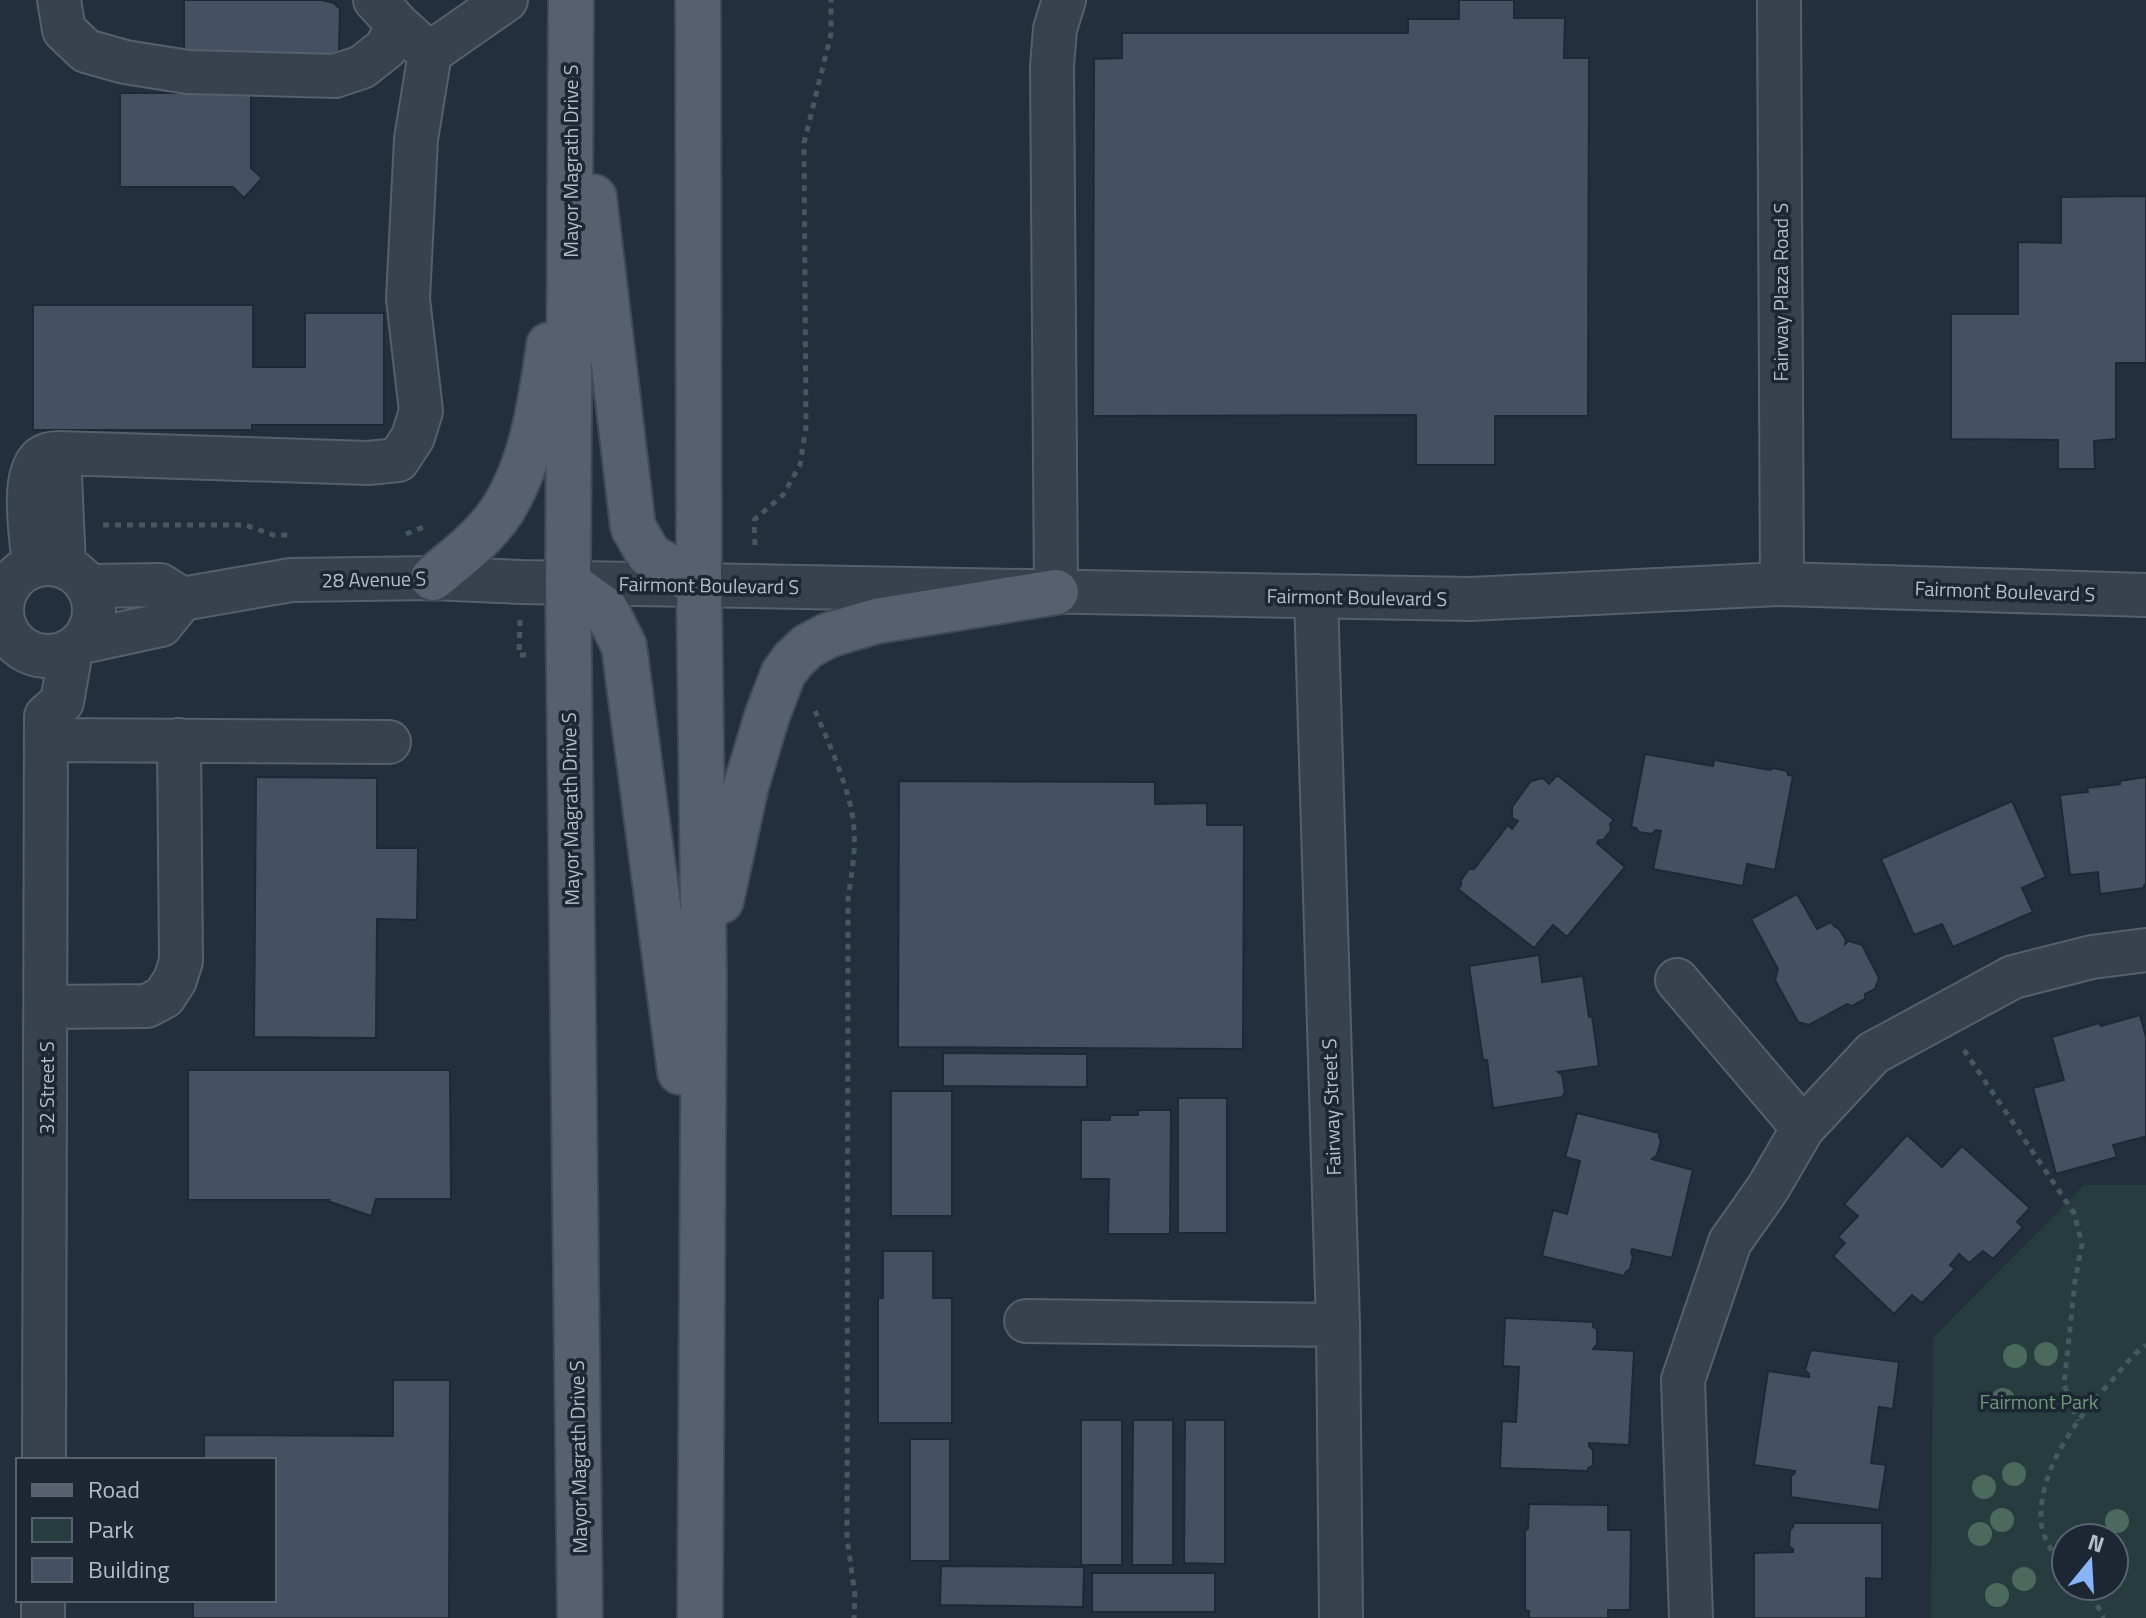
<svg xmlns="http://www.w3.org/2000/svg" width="2146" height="1618" font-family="'Titillium Web',sans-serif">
<rect width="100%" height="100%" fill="#242f3e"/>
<!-- green -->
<path fill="#263c3f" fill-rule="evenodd" d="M2084,1185H2146V1618H1931L1933,1338ZM2066,1538H2114V1586H2066Z"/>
<!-- building -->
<path fill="#455162" stroke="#1f2835" stroke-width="2" d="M184,0H322L334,3L340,9L339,50L335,56L184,65Z
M1459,0H1514V18H1565L1564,58H1589L1588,416H1495V465H1416V415L1093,416L1094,59L1122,58V33H1408V19H1459Z
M120,93H251V168L262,178L244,198L233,187H120Z
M2146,196V363H2116V439L2094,441L2095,469H2058V440L1951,439V314H2018V242L2061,243V197Z
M33,305H253V367H305V313H384V425H252V430H33Z
M1645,754L1713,766L1714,760L1770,770L1773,768L1787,771L1788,775L1793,776L1775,870L1747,864L1743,886L1653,869L1661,831L1656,830L1652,834L1639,832L1636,828L1631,827Z
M1557,775L1614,820L1610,824L1611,830L1603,840H1599L1597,843L1625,867L1567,937L1553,925L1534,948L1458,889L1461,885V880L1469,869H1474L1508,825L1512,829L1518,821L1512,818V807L1531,781L1543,778L1549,784Z
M256,777L377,778V848H418L417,920L377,919L376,1038L254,1037Z
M2146,777V884L2144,885V888L2100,894L2098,872L2070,875L2060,795L2088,792L2087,788L2120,784V781Z
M899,781L1155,782V804L1207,803V825H1244L1243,1049L898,1047Z
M2012,801L2046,877L2022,888L2033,912L1953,947L1942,924L1914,935L1881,859Z
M1797,894L1817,929L1831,922L1834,926L1839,929L1846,940L1845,944L1849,941L1862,945L1879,978L1875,989L1865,994V999L1852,1006L1847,1004L1809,1025L1798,1022L1775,980L1778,969L1751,919Z
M1539,955L1542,982L1583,976L1589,1017L1592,1016L1599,1066L1558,1072L1562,1075L1565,1092L1562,1097L1493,1108L1487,1060H1483L1469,966Z
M2140,1015L2146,1037V1143L2144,1137L2113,1145L2117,1157L2056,1174L2033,1088L2064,1080L2052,1037L2099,1023L2101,1026Z
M943,1053L1087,1054V1087L943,1086Z
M188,1070H450L451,1199H376L371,1216L328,1201L329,1200H188Z
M891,1091H952V1216H891Z
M1178,1098H1227V1233H1178Z
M1138,1110H1171L1170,1234H1108L1109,1179H1081V1120H1110V1115H1138Z
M1577,1113L1659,1133V1137L1661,1141L1657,1155L1652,1159L1693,1170L1672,1258L1632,1249L1631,1253L1633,1256L1630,1269L1626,1272L1624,1276L1542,1256L1553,1210L1567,1214L1580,1161L1565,1157Z
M1907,1135L1942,1167L1962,1146L2030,1208L2017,1222L2023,1227L1993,1259L1983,1251L1969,1263L1959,1254L1950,1265L1955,1269L1922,1303L1912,1295L1894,1314L1833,1256L1845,1243L1838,1237L1858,1216L1844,1204Z
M883,1251H933V1298H952V1423H878V1298H883Z
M1505,1318L1593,1322V1327L1597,1329V1344L1593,1349L1634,1351L1629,1445L1589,1443V1446L1593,1450V1465L1588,1468V1471L1500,1468L1502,1421L1516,1422L1519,1367L1503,1366Z
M1811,1350L1899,1362L1893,1409L1879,1407L1871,1463L1886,1465L1879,1510L1791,1497V1476L1794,1474L1795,1471L1754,1465L1768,1371L1809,1377V1374L1805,1370Z
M393,1380H450L449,1618H193V1600H274V1460H204V1435L393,1436Z
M1081,1420H1122V1565H1081Z
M1133,1420H1173V1565H1132Z
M1185,1420H1225V1564L1184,1563Z
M910,1439H950V1561H910Z
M1529,1504L1608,1505V1530H1631L1630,1610H1608V1618H1529V1611L1525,1610V1530L1528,1529Z
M1794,1523H1882V1579L1866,1578V1618H1754V1553L1793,1552V1549L1789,1546L1790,1530L1793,1527Z
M941,1566L1084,1567L1083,1607L940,1605Z
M1092,1573H1215V1612H1092Z"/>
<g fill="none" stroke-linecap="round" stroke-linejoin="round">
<!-- minor casing -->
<g stroke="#565f6c" stroke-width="46">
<path id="minor" d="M59,0L64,30L86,51L125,62L188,72L335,76L362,67L386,48L398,25
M375,0L398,25L420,45
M1779,0L1782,584
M59,453L64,566
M2 610a46 46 0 1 1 92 0a46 46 0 1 1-92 0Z
M34,566C32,540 20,476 41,458C46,454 53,453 59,453L368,463L398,460L413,437L421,411L408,299L416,139L430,53L506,0
M88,586L160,585L182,599
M1056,592L1052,66L1055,29L1064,0
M1316,596L1338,1325L1341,1618
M82,642L161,625L182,599L291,580L433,578L521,582L1470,599L1782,584L2146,595
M46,740L389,742
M1677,980L1803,1128
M46,1007L147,1006L164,997L175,980L181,961L179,740
M1026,1321L1338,1325
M44,1460L46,716L62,702L71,651
M43,1618V1600
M1691,1618L1683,1380L1730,1242L1768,1188L1803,1128L1873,1053L2013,977L2092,957L2146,950"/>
</g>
<!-- major casing -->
<g stroke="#414a57" stroke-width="48">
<path id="major" d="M571,0L568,583L580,1618
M698,0L699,585L704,978L700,1618
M594,197L633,527L649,555L699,585
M433,578C458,557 485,537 503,509C533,461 541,400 549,345
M568,583L606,610L624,646L680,1072
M721,901L746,786L767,716L783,674L793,660L808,646L829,635L876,621L1056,592"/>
</g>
<!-- path -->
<path stroke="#44595c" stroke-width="5" stroke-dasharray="6 6" stroke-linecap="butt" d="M103,525H245L273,535H288
M406,534L426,526
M755,545L754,520L783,495L800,465L806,427L804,143L831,34V0
M520,620L519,655H527
M815,711C829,743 853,796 854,830C856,853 851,876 848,899L847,1538L855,1595L854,1618
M1964,1050L2074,1213L2082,1244L2075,1281L2064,1385L2078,1421
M2066,1570C2055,1558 2042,1538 2041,1521C2039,1465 2080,1415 2116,1376C2125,1365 2134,1353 2146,1345
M2083,1586L2092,1596L2104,1618"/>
<!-- minor -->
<use href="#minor" stroke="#38414e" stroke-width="42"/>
<!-- major -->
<use href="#major" stroke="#56606e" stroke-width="44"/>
</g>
<!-- trees -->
<g fill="#4b6a5d">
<circle cx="2046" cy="1354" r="12"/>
<circle cx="2015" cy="1356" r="12"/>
<circle cx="2003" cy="1400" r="12"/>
<circle cx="2014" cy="1474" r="12"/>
<circle cx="1984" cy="1487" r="12"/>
<circle cx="2002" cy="1520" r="12"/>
<circle cx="2117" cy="1521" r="12"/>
<circle cx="1980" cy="1534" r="12"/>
<circle cx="2024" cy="1579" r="12"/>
<circle cx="1997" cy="1595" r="12"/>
</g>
<g text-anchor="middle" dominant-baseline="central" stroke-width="7" stroke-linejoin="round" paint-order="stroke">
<!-- street labels -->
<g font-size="20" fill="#b4bcc9" stroke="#1d2633">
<text transform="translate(570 161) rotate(-90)">Mayor Magrath Drive S</text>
<text transform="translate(1780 292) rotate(-90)">Fairway Plaza Road S</text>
<text transform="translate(374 579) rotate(-1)">28 Avenue S</text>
<text transform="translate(709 585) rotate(1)">Fairmont Boulevard S</text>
<text transform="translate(2005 591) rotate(2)">Fairmont Boulevard S</text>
<text transform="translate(1357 597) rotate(1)">Fairmont Boulevard S</text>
<text transform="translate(570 809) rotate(-91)">Mayor Magrath Drive S</text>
<text transform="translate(46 1088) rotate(-90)">32 Street S</text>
<text transform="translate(1331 1107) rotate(-92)">Fairway Street S</text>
<text transform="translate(578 1457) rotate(-91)">Mayor Magrath Drive S</text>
</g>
<!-- park labels -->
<g font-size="20" fill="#6b9a76" stroke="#1d2633">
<text x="2039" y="1401">Fairmont Park</text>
</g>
</g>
<!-- legend -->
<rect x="16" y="1458" width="260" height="144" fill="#1d2633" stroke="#59626f" stroke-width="2"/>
<rect x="32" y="1484" width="40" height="12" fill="#56606e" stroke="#59626f" stroke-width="2"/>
<text x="88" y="1498" font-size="24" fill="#b4bcc9">Road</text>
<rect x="32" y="1518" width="40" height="24" fill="#263c3f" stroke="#59626f" stroke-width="2"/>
<text x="88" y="1538" font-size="24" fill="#b4bcc9">Park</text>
<rect x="32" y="1558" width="40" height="24" fill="#455162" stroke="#59626f" stroke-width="2"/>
<text x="88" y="1578" font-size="24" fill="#b4bcc9">Building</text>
<!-- north arrow -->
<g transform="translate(2090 1562) rotate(18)"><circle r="38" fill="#1d2633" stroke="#59626f" stroke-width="2"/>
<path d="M0-6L14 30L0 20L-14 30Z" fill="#8ab4f8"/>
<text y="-12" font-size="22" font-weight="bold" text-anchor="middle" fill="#b4bcc9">N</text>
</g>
</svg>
